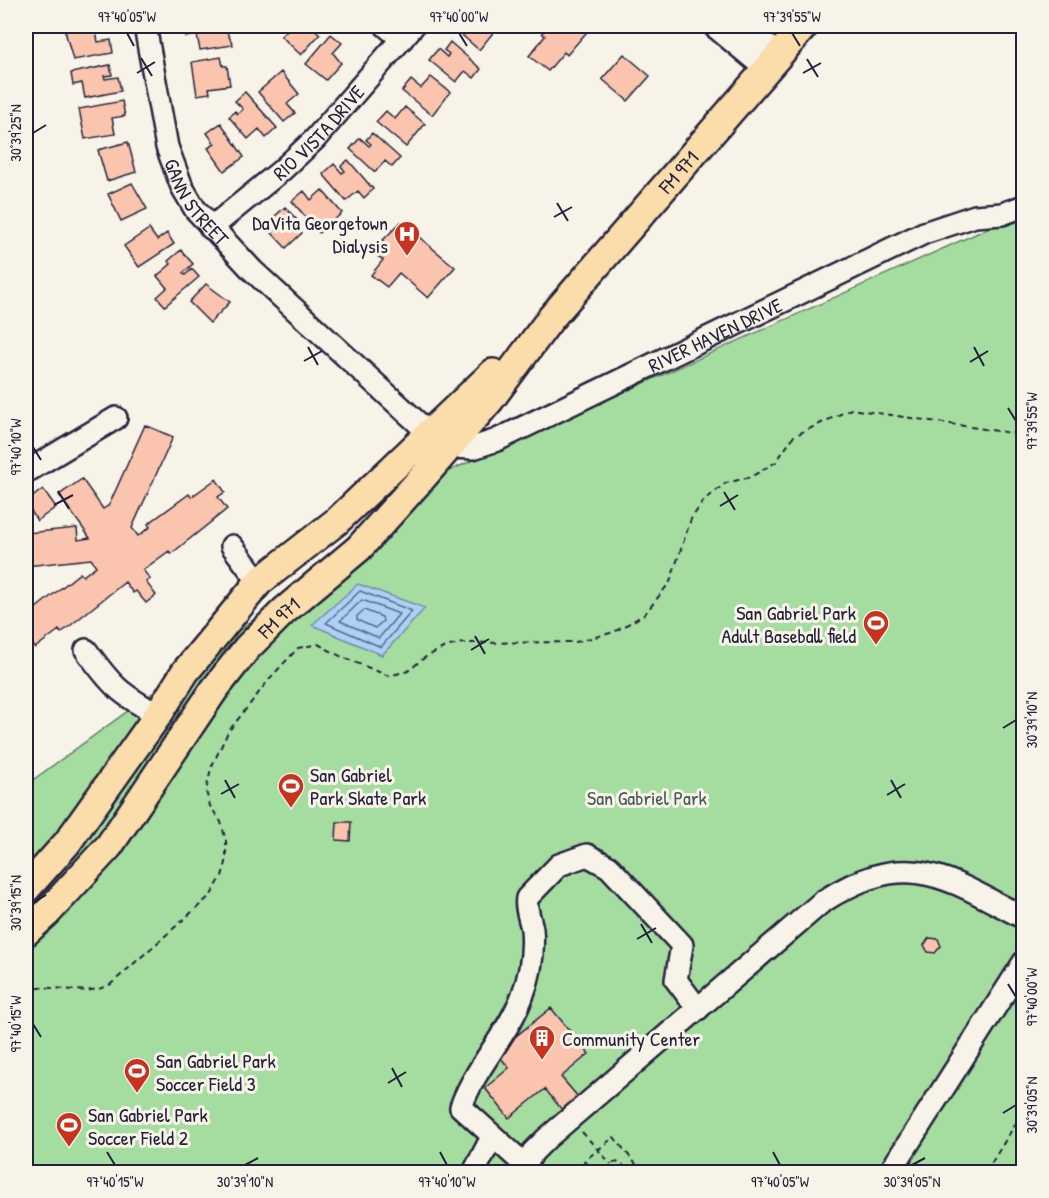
<svg xmlns="http://www.w3.org/2000/svg" width="1049" height="1198" font-family="'Patrick Hand',sans-serif">
<rect width="100%" height="100%" fill="#f7f3e8"/>
<filter id="ink" filterUnits="userSpaceOnUse"><feTurbulence type="fractalNoise" baseFrequency=".0167" numOctaves="2"/><feDisplacementMap in="SourceGraphic" scale="12" xChannelSelector="R" yChannelSelector="G"/><feConvolveMatrix kernelMatrix="1 2 1 2 8 2 1 2 1" color-interpolation-filters="sRGB"/></filter>
<g filter="url(#ink)">
<!-- green -->
<path fill="#a5dda1" stroke="#64806e" stroke-width="1.5" d="M1023,208V1172H26V785L414,503L449,471L991,227Z"/>
<!-- water -->
<path fill="#add1f6" stroke="#758bab" stroke-width="1.5" d="M358,584L425,608L382,655L312,625Z"/>
<g fill="none" stroke-linecap="round" stroke-linejoin="round">
<!-- shore -->
<path stroke="#5a6886" stroke-width="1.5" d="M360,591L412,611L381,647L326,623Z
M362,600L399,614L379,638L340,621Z
M364,610L382,617L383,621L375,628L357,620V616Z"/>
</g>
<!-- building -->
<path fill="#fbc4ae" stroke="#22223b" stroke-width="1.5" d="M95,26L98,42L111,40L113,53L73,60L65,31Z
M184,26H234V28L226,30L233,45L200,50L197,35L186,37Z
M291,26H311L320,34L301,55L281,36Z
M458,26H494L497,28L479,50L455,29Z
M549,26H592L567,55L564,52L548,71L529,56L545,36L542,33Z
M331,34L342,43L333,53L341,63L326,80L306,64Z
M450,42L481,69L474,78L465,71L456,82L429,60L438,49L447,57L449,54L444,50Z
M624,54L650,76L628,101L602,79Z
M221,57L223,66H227L230,85L209,88L210,93L197,95L192,62Z
M110,65L112,75L104,76L105,79L118,77L121,91L85,98L82,83L73,85L71,73Z
M281,72L299,94L287,104L295,113L284,122L258,92Z
M431,77L450,92L432,115L402,91L411,80L421,88Z
M245,92L277,128L266,138L259,129L248,139L229,117L235,111L238,114L243,109L235,101Z
M122,101L125,116L112,118L115,134L85,139L79,109Z
M405,107L425,124L406,147L376,122L386,111L395,119Z
M221,123L244,157L224,171L208,148L215,144L207,133Z
M372,133L400,158L392,167L385,161L375,172L350,149L360,138L369,146L371,144L366,140Z
M128,142L136,172L107,181L98,150Z
M348,160L373,189L364,198L358,191L346,201L323,174L334,164L342,173L345,171L341,166Z
M132,183L147,209L121,221L108,194Z
M322,190L342,213L319,233L292,201L304,191L311,200Z
M285,207L297,220L293,223L302,233L286,248L272,233L279,222L274,217Z
M401,222L455,267L428,298L399,273L387,287L371,275L383,260L375,254L384,243L382,241Z
M149,229L157,240L167,233L174,244L139,267L124,246Z
M181,250L193,264L183,273L185,275L192,269L199,277L165,306L157,297L167,288L157,276L171,264L168,261Z
M206,284L230,302L210,323L189,302Z
M145,425L173,437L132,528L138,536L150,527L148,524L189,494L191,497L216,479L225,492L218,497L227,509L171,554L169,551L143,570L150,579L146,582L156,595L146,603L136,591L133,593L125,582L61,633L59,630L35,648L26,635V616L80,573L83,576L96,566L91,559L26,566V531L27,533L77,528L78,540L90,538L59,495L82,479L103,509L109,505Z
M43,489L56,507L37,521L26,502Z
M337,822H351L350,841L336,840Z
M929,938L938,939L941,946L935,953L928,952L924,945Z
M551,1008L589,1054L561,1077L579,1098L563,1111L545,1089L509,1118L485,1088L509,1068L496,1052Z"/>
<g fill="none" stroke-linecap="round" stroke-linejoin="round">
<!-- minor casing -->
<g stroke="#22223b" stroke-width="26">
<g id="minor">
<path id="s1" d="M145,26L167,147L182,187L195,209L252,270L430,434L450,447L473,448L497,440L924,233L975,216L1002,214L1024,206"/>
<path d="M386,26L402,39"/>
<path d="M714,26L767,70"/>
<path d="M743,26L779,55"/>
<path id="s2" d="M211,228L282,170L315,139L413,26"/>
<path d="M26,472L116,418"/>
<path d="M232,546L259,582"/>
<path d="M86,650C112,686 119,693 158,715"/>
<path d="M525,1165L461,1107C475,1067 507,1036 522,997C530,976 534,952 532,929C530,918 525,908 527,898L559,865L587,855L609,867L682,945L676,980L698,1009"/>
<path d="M474,1172L492,1137"/>
<path d="M522,1172L533,1152L546,1139L822,902C907,847 944,876 1024,918"/>
<path d="M890,1172L1024,962"/>
</g>
</g>
<!-- major casing -->
<g stroke="#22223b" stroke-width="32">
<g id="major">
<path d="M26,889L67,843L158,715L185,672L259,582L337,521L493,373"/>
<path id="s3" d="M26,932L47,913L109,846L214,690L247,648L284,611L359,548L423,477L490,400L551,318L804,26"/>
</g>
</g>
<!-- path -->
<path stroke="#22223b" stroke-width="2" stroke-dasharray="6 4.5" stroke-linecap="butt" d="M26,990C58,982 83,999 111,984L211,895L222,876L226,863V841L221,822L210,806L206,791L211,768L228,732L271,677L298,648L318,644L342,657L389,676L408,671L424,658L445,647L463,643L576,642L614,632L645,614L670,582L691,519L705,499L726,483L751,477L776,462L794,436L851,409L1024,435
M26,1088L34,1107L26,1125
M582,1132L611,1164
M594,1172L584,1161L614,1137L642,1172
M608,1172L611,1164L616,1162L623,1165L625,1172
M986,1172L1024,1110"/>
<!-- minor -->
<use href="#minor" stroke="#f7f3e8" stroke-width="21"/>
<!-- major -->
<use href="#major" stroke="#fbdcab" stroke-width="27"/>
</g>
</g>
<!-- ticks -->
<path fill="none" stroke="#22223b" stroke-width="2" d="M127,33L134,46M459,33L467,46M792,33L800,46M141,58L152,76M807,59L818,77M137,73L155,62M803,73L821,63M33,133L46,125M557,203L568,221M554,217L572,207M308,347L318,365M974,347L984,366M304,361L322,351M970,362L988,351M1008,408L1016,421M33,447L41,460M58,491L69,509M724,492L735,510M54,505L73,495M720,506L738,495M475,636L485,654M471,650L489,639M1003,728L1016,720M225,780L235,798M891,780L901,798M221,794L239,784M887,795L905,784M33,903L46,895M641,924L652,943M637,939L656,928M1008,984L1016,997M33,1024L41,1037M392,1068L402,1087M388,1083L406,1072M1003,1113L1016,1105M107,1152L115,1165M440,1152L447,1165M773,1152L780,1165M245,1165L258,1158M912,1165L925,1158"/>
<!-- icons -->
<defs>
<g id="hospital-pin" transform="scale(1.35)"><path d="M0 17L-7.5 6A9.5 9.5 0 1 1 7.5 6Z" fill="#c8321e" stroke="#f7f3e8"/><path d="M-5-5h3v3.5h4V-5h3V5h-3V1.5h-4V5h-3Z" fill="#fff"/></g>
<g id="stadium-pin" transform="scale(1.35)"><path d="M0 17L-7.5 6A9.5 9.5 0 1 1 7.5 6Z" fill="#c8321e" stroke="#f7f3e8"/><path d="M0-5a6.5 5 0 1 0 0 10a6.5 5 0 1 0 0-10ZM-3.5-1.8h7v3.6h-7Z" fill="#fff"/></g>
<g id="building-pin" transform="scale(1.35)"><path d="M0 17L-7.5 6A9.5 9.5 0 1 1 7.5 6Z" fill="#c8321e" stroke="#f7f3e8"/><path d="M-4-6H4V6H1V3H-1V6H-4ZM-2.5-4.3h1.7v1.8h-1.7ZM.8-4.3h1.7v1.8H.8ZM-2.5-1h1.7V.8h-1.7ZM.8-1h1.7V.8H.8Z" fill="#fff"/></g>
</defs>
<g fill-rule="evenodd">
<use href="#hospital-pin" x="407" y="234"/>
<use href="#stadium-pin" x="876" y="623"/>
<use href="#stadium-pin" x="291" y="786"/>
<use href="#building-pin" x="542" y="1038"/>
<use href="#stadium-pin" x="137" y="1071"/>
<use href="#stadium-pin" x="69" y="1125"/>
</g>
<g text-anchor="middle" dominant-baseline="central" stroke-width="6" stroke-linejoin="round" paint-order="stroke">
<!-- street labels -->
<g font-size="20" fill="#22223b" stroke="#f7f3e8">
<text stroke="none"><textPath href="#s2" startOffset="144">RIO VISTA DRIVE</textPath></text>
<text stroke="none"><textPath href="#s3" startOffset="1005">FM 971</textPath></text>
<text stroke="none"><textPath href="#s1" startOffset="186">GANN STREET</textPath></text>
<text stroke="none"><textPath href="#s1" startOffset="831">RIVER HAVEN DRIVE</textPath></text>
<text stroke="none"><textPath href="#s3" startOffset="405">FM 971</textPath></text>
</g>
<!-- poi labels -->
<g font-size="20" fill="#22223b" stroke="#f7f3e8" text-anchor="start">
<text x="388" y="222" text-anchor="end">DaVita Georgetown<tspan x="388" dy="23">Dialysis</tspan></text>
<text x="856" y="612" text-anchor="end">San Gabriel Park<tspan x="856" dy="23">Adult Baseball field</tspan></text>
<text x="310" y="774">San Gabriel<tspan x="310" dy="23">Park Skate Park</tspan></text>
<text x="562" y="1038">Community Center</text>
<text x="156" y="1060">San Gabriel Park<tspan x="156" dy="23">Soccer Field 3</tspan></text>
<text x="88" y="1114">San Gabriel Park<tspan x="88" dy="23">Soccer Field 2</tspan></text>
</g>
<!-- park labels -->
<g font-size="20" fill="#495a5a" stroke="#f7f3e8">
<text x="647" y="797">San Gabriel Park</text>
</g>
</g>
<!-- margin -->
<rect width="1049" height="1198" fill="none" stroke="#f7f3e8" stroke-width="66"/>
<rect x="33" y="33" width="983" height="1132" fill="none" stroke="#22223b" stroke-width="2"/>
<g font-size="15" text-anchor="middle" fill="#22223b">
<text x="127" y="22">97°40'05"W</text>
<text x="459" y="22">97°40'00"W</text>
<text x="792" y="22">97°39'55"W</text>
<text transform="translate(16 133) rotate(-90)" y="5">30°39'25"N</text>
<text transform="translate(1032 421) rotate(-90)" y="5">97°39'55"W</text>
<text transform="translate(16 447) rotate(-90)" y="5">97°40'10"W</text>
<text transform="translate(1032 720) rotate(-90)" y="5">30°39'10"N</text>
<text transform="translate(16 903) rotate(-90)" y="5">30°39'15"N</text>
<text transform="translate(1032 997) rotate(-90)" y="5">97°40'00"W</text>
<text transform="translate(16 1024) rotate(-90)" y="5">97°40'15"W</text>
<text transform="translate(1032 1105) rotate(-90)" y="5">30°39'05"N</text>
<text x="115" y="1187">97°40'15"W</text>
<text x="245" y="1187">30°39'10"N</text>
<text x="447" y="1187">97°40'10"W</text>
<text x="780" y="1187">97°40'05"W</text>
<text x="912" y="1187">30°39'05"N</text>
</g>
</svg>
